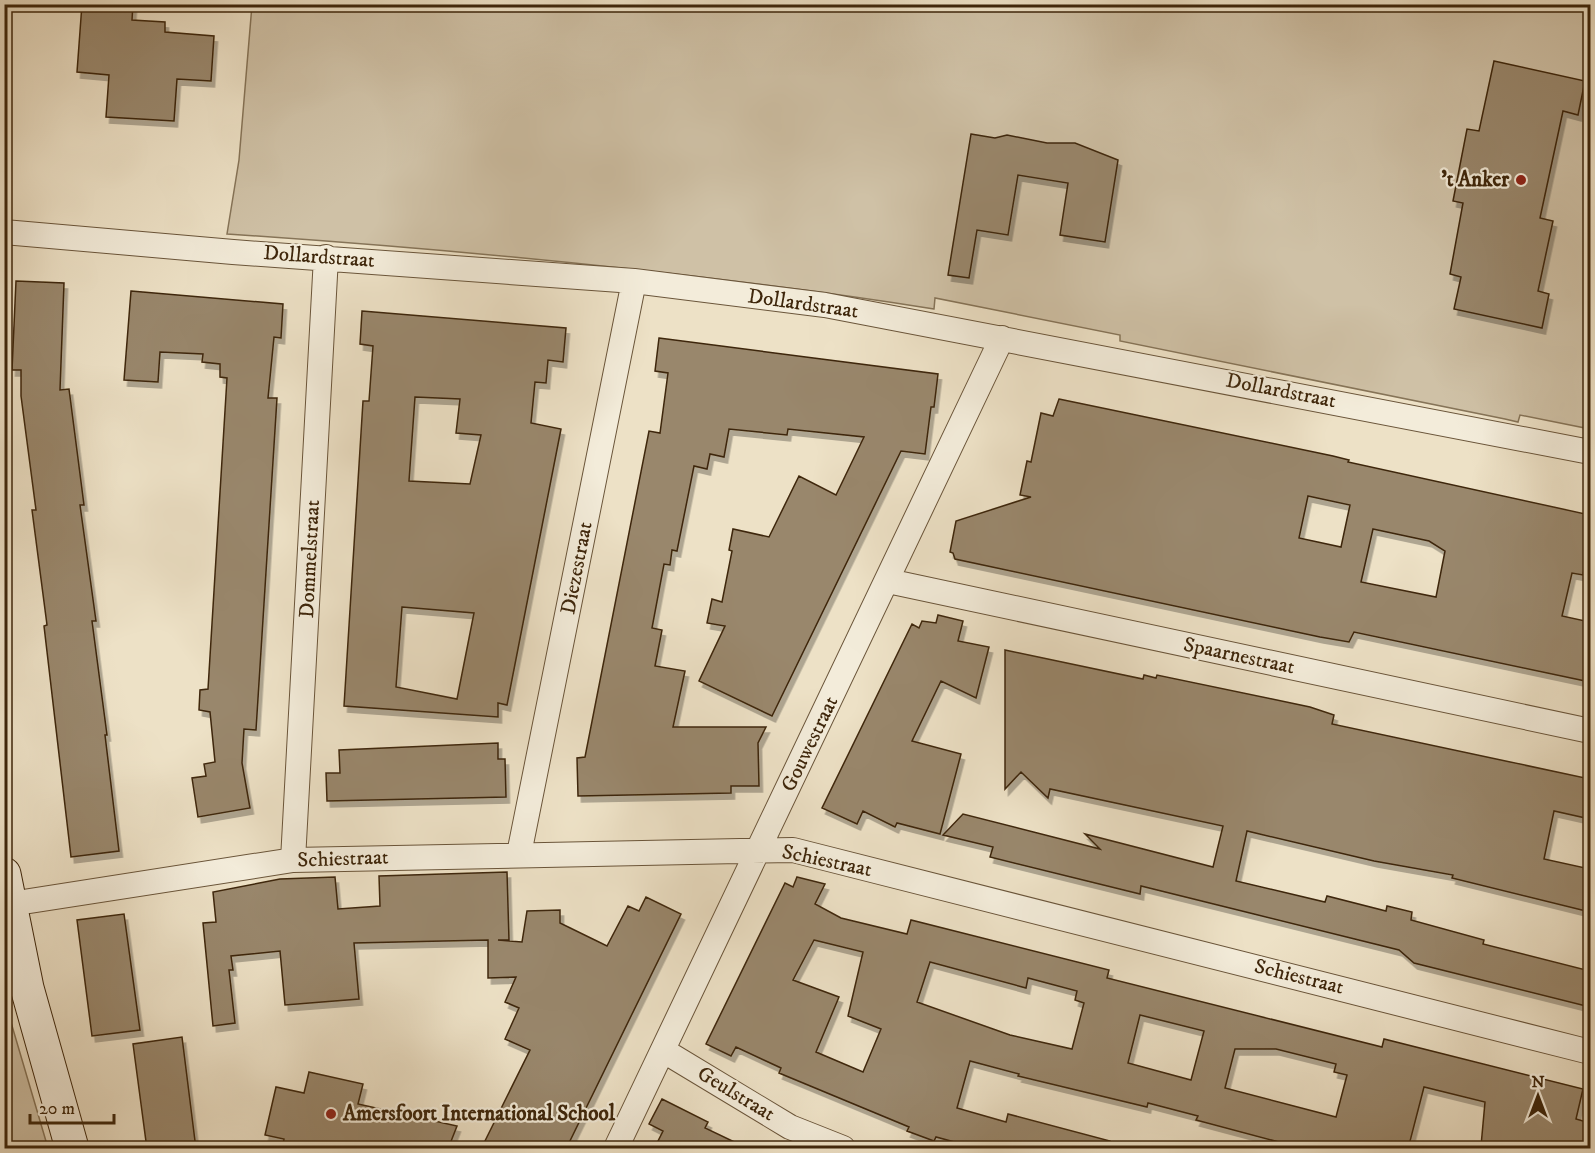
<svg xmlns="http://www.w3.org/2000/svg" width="1595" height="1153" font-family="'IM FELL DW Pica',serif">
<defs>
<filter id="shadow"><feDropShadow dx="3.5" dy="6" stdDeviation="0" flood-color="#0004"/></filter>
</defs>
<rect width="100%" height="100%" fill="#ede1c6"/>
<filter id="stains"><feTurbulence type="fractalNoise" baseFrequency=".00333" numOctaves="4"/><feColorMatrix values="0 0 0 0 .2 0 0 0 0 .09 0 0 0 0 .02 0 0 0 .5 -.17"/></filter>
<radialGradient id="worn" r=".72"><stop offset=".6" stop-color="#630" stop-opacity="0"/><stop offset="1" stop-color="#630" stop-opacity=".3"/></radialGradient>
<!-- green -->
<path fill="#cfc1a6" stroke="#867458" stroke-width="1.5" d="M252,5H1590V429L1520,415L1518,422L1505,419L1120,341V335L935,298L934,309C699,272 464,250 227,234L239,160Z
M5,1002L48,1148H5Z"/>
<!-- building -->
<path fill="#99876c" stroke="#3e260b" stroke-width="1.5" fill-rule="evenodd" filter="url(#shadow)" d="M82,4H133L132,20L165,22V32L214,36L211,81L177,79L174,121L106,117L109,75L77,72Z
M1494,61L1585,81L1578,115L1563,111L1540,218L1553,221L1538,291L1549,294L1542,328L1454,309L1461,277L1450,274L1463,203L1453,201L1467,129L1479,131Z
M971,134L995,138L1007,135L1047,143H1075L1118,160L1105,242L1060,235L1068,183L1018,175L1008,235L977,230L969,278L948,275Z
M16,281L64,283L60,390L69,389L84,505H80L96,621H92L107,735H105L119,851L71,857L44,626L47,625L32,510H36L21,396V370H12Z
M131,291L283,304L281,338L274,337L268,398H277L256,730L244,729L242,763L250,808L198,817L192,778L206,776L204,764L215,762L210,712L199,710L200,690L208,689L227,378L220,377V364L202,362L203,354L160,352L158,382L124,380Z
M362,311L566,328L563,362L548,360L546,383L535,382L531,423L561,429L507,705L498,703V717L344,706L363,401H369L373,346L360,344ZM415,397L460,399L456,433L481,435L470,484L409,481ZM402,607L474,613L457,699L396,687Z
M659,338L938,374L934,407H931L925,454L901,451L772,716L699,681L725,626L707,623L712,599L722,602L732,551L729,550L733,529L769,537L799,476L836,495L864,437L788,429L787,435L729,429L724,457L710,454L707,469L694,466L677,551L672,550L670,565L664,564L652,628L662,630L655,666L685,671L673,727H766L758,743L759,786H731V793L578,796L577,758L585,757L649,431L660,433L668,373L655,371Z
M1059,399L1333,456L1349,460L1348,462L1590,515V551L1588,550L1583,575L1572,573L1562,616L1590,622V682L1354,632L1349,642L1320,637L955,559L953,553L950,552L956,521L1031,497L1020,495L1027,461L1031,462L1041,413L1053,416ZM1308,496L1350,505L1341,547L1299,538ZM1373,529L1429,541L1445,551L1436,597L1361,582Z
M938,615L963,621L958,641L989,647L976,698L941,681L912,741L961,754L940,834L897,823L895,827L863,811L857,824L822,808L912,624L919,628L922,621L936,623Z
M1005,650L1143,679L1144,675L1156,678L1157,675L1310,707L1334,715L1332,724L1590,779V819L1554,811L1544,859L1590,869V912L1452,878L1453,875L1374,861L1247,831L1236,881L1325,902L1327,896L1386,911L1387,906L1412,912L1411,920L1484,940L1483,944L1590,971V1007L1414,963L1399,950L1254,914L1141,886L1140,894L990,857L993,847L943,835L963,814L1100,849L1085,834L1213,867L1223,826L1050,789L1048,798L1021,772L1005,789Z
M498,743V759H505L506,797L327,801L326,773H340L339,750Z
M507,872L509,940H498L522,942L527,911L560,910V923L607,946L628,906L639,911L646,897L681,914L566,1149H481L530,1050L505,1039L519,1008L505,1002L516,977L488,978V940L354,943L359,999L285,1005L280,951L231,956L233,970H229L235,1023L213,1026L203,923L216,922L213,892L280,879L335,877L338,909L380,906L379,876Z
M797,877L825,884L815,904L841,918L907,934L911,920L1109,970L1107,978L1382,1047L1384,1039L1583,1089L1576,1119L1590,1123L1582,1149L1481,1146L1485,1102L1424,1087L1408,1149L1386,1146L1385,1149H1305L1196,1120L1198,1116L1148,1103L1147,1107L1018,1076L1019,1074L970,1061L957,1108L1006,1122L1008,1114L1110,1141L1109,1149H980L936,1137L934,1141L907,1131L909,1127L779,1073L781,1068L736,1047L731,1056L706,1044L785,883L793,887ZM814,940L863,952L848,1016L881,1029L863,1072L816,1052L839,997L793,980ZM930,962L1026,988L1028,978L1077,991L1075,1000L1084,1003L1072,1049L1010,1035L917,1002ZM1140,1015L1204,1031L1191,1080L1128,1063ZM1235,1049H1276L1336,1064L1334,1072L1347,1075L1336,1117L1225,1088Z
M124,914L140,1030L92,1036L77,920Z
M182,1037L196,1149H147L133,1044Z
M309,1072L363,1084L358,1104L457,1126L448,1149H282L284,1139L265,1135L276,1087L304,1093Z
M662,1099L708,1122L705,1128L749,1149H654L663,1131L649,1124Z"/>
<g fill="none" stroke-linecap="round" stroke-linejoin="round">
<!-- street casing -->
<g stroke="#6a553a" stroke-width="26">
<path id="street" d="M4,232L233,252L634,281L825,305L1590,452
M888,581L1590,731
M519,854L634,281
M293,860L326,257
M4,905L293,860L793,850L1590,1052
M664,1051L790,1127L843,1148
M616,1148L1002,338"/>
</g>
<!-- secondary casing -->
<g stroke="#3e260b" stroke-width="35">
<path id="secondary" d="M4,874L27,988L72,1148"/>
</g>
<!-- street -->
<use href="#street" stroke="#f3ecda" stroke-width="24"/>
<!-- secondary -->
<use href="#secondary" stroke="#f3ecda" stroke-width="33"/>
</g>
<!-- markers -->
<g fill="#8f2418" stroke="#f3ecda" stroke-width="2">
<circle cx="1521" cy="180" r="6"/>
<circle cx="331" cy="1114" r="6"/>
</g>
<g text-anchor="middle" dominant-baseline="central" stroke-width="4.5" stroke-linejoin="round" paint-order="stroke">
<!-- poi labels -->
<g font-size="21" font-weight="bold" fill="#3e260b" stroke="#f3ecda" text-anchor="end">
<text x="1509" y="180">'t Anker</text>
<text x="343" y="1114" text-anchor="start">Amersfoort International School</text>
</g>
<!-- street labels -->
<g font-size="21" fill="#3e260b" stroke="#f3ecda">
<text transform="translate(319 257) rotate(4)">Dollardstraat</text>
<text transform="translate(803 304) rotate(8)">Dollardstraat</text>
<text transform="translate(1281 391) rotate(11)">Dollardstraat</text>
<text transform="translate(310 559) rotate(-87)">Dommelstraat</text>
<text transform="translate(577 568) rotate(-79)">Diezestraat</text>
<text transform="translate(1239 656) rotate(12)">Spaarnestraat</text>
<text transform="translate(810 744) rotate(-64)">Gouwestraat</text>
<text transform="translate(343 859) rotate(-2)">Schiestraat</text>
<text transform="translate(827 861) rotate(12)">Schiestraat</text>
<text transform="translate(1299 977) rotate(14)">Schiestraat</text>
<text transform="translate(736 1094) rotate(31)">Geulstraat</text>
</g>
</g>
<!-- margin -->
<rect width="1595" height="1153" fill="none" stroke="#ede1c6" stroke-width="24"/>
<rect x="6" y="6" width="1583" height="1141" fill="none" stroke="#3e260b" stroke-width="3"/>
<rect x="12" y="12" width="1571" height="1129" fill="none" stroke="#3e260b" stroke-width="1.5"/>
<!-- north arrow -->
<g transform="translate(1538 1096)" stroke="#f3ecda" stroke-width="4.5" paint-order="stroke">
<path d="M0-4.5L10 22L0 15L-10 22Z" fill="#3e260b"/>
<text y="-9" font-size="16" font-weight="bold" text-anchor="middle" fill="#3e260b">N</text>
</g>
<!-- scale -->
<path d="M30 1114v9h84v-9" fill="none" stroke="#3e260b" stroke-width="3"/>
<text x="39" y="1114" font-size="18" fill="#3e260b" stroke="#f3ecda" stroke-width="4.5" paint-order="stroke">20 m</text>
<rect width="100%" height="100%" filter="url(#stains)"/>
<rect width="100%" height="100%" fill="url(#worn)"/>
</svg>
